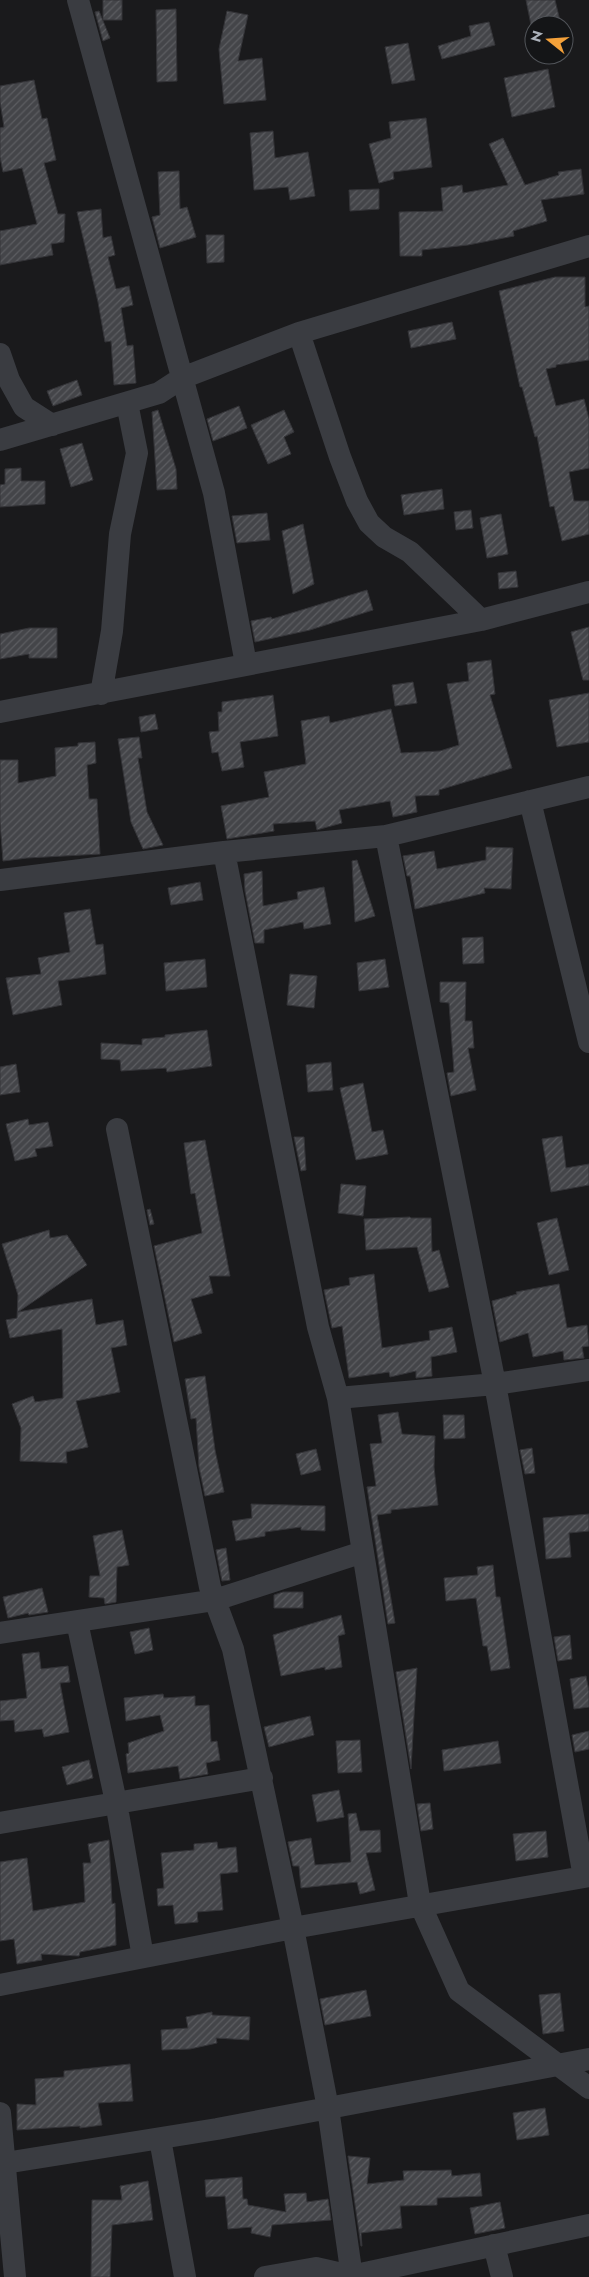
<svg xmlns="http://www.w3.org/2000/svg" width="589" height="2277" font-family="Jost,sans-serif">
<defs>
<pattern id="building-hatch" width="6" height="6" patternUnits="userSpaceOnUse" patternTransform="scale(1.25)"><rect width="6" height="6" fill="#444549"/><path d="M-1 1l2-2M0 6l6-6M5 7l2-2" fill="none" stroke="#5c5d61"/></pattern>
</defs>
<rect width="100%" height="100%" fill="#1a1a1c"/>
<!-- building -->
<path fill="url(#building-hatch)" stroke="#343438" d="M103,0H122V20H103Z
M526,0H555L561,25H531Z
M176,9L177,81L157,82L156,10Z
M99,11L110,38L103,41L95,12Z
M227,11L248,15L238,61L262,58L266,100L224,104L219,49Z
M489,22L495,45L442,59L438,46L471,36L469,26Z
M408,43L415,80L392,84L385,47Z
M548,69L555,107L512,117L504,78Z
M34,80L42,119L47,118L56,160L44,163L58,214H65L64,242L51,244L53,255L0,265V231L37,224L22,168L3,172L0,157V128L4,127L0,102V86Z
M426,118L432,167L393,172L394,179L379,183L369,144L391,138L389,122Z
M273,131L275,158L308,152L315,196L290,200L288,187L254,190L250,133Z
M503,138L525,185L559,175L558,172L581,169L584,194L541,200L547,221L513,231L514,236L468,245L422,250V256H400L399,212L443,211L441,188L462,185L463,193L508,185L489,144Z
M179,171L180,209L187,207L196,237L160,248L152,217L160,215L158,172Z
M379,189V209L350,211L349,190Z
M101,209L103,238L111,236L115,255L108,257L116,289L129,286L133,305L121,308L127,346L133,345L136,383L114,385L111,341L105,342L98,302L77,212Z
M206,235H224V262L207,263Z
M555,277H585V307L589,306V360L556,365V367L546,369L556,406L584,399L589,419V468L569,472L574,501H589V534L562,541L554,506L550,507L537,436L535,437L522,387H520L499,291Z
M452,322L456,339L411,348L408,331Z
M77,380L82,395L53,406L47,391Z
M239,406L247,428L213,441L207,419Z
M158,410L176,469L177,489L157,490L152,412Z
M284,410L294,432L284,437L291,454L268,464L251,425Z
M82,443L93,480L71,487L60,449Z
M21,468V481H45V504L0,507V485L5,484V469Z
M442,489L444,509L404,515L401,495Z
M471,510L473,528L456,530L454,512Z
M267,513L270,540L237,543L232,516Z
M501,514L508,554L487,558L480,518Z
M303,524L314,584L293,594L282,531Z
M516,571L518,587L499,589L498,573Z
M367,590L373,610L310,630L255,642L251,621L271,617L272,619Z
M589,627V680H583L571,632Z
M29,628H57V658H29V654L0,659V634Z
M491,660L495,694L490,695L512,768L439,790V795L415,796L417,812L393,817L390,801L339,810L342,823L320,829L317,830L315,821L273,824L274,831L227,839L221,806L269,797L264,772L306,764L301,721L329,716L330,723L391,709L401,753L440,751L459,745L447,684L469,681L467,663Z
M413,682L417,703L395,706L392,685Z
M589,693V742L557,747L549,700Z
M273,695L278,736L240,742L244,767L222,771L218,752L212,753L209,732L219,731L218,712H222V702Z
M155,714L158,729L141,732L139,717Z
M139,737L142,758H138L147,812L163,845L143,849L131,822L118,739Z
M95,742L96,763L87,765L89,799H97L100,854L27,858L3,861L0,822V760H18V783L56,776L55,748L78,746V743Z
M486,847L513,848L511,889L484,888L485,893L415,909L410,876H407L403,856L434,851L437,869L486,860Z
M357,860L375,916L355,922L352,861Z
M262,871L263,906L298,899L297,892L324,887L331,924L304,929L303,922L264,930V943H255L245,891L244,874Z
M200,882L203,900L171,905L168,888Z
M90,909L96,945L103,944L106,974L58,981L62,1005L13,1015L6,978L41,974L38,958L70,952L64,913Z
M483,937L484,963L463,964L462,938Z
M205,959L207,987L166,991L164,963Z
M385,959L389,987L359,991L357,963Z
M290,974L317,976L314,1008L287,1005Z
M440,982H466L465,1021H472L474,1048H468L476,1090L451,1096L447,1073L454,1072L449,1003L440,1002Z
M207,1030L212,1066L167,1072L166,1068L121,1071L120,1060L101,1059V1043L142,1045V1039L165,1037V1035Z
M331,1062L333,1090L308,1092L306,1065Z
M16,1064L20,1092L0,1095V1067Z
M363,1083L372,1132L383,1130L388,1154L356,1160L340,1088Z
M28,1119L29,1125L48,1122L53,1146L35,1149L37,1156L15,1161L6,1124Z
M562,1136L566,1168L589,1164V1185L551,1192L542,1139Z
M294,1137H304L306,1170L301,1171Z
M205,1140L230,1276H209L213,1293L191,1299L202,1333L174,1342L154,1246L202,1233L195,1193L191,1194L184,1143Z
M341,1184L366,1186L363,1216L338,1213Z
M150,1209L154,1224L150,1225L147,1210Z
M410,1217L411,1218H431L432,1252L439,1250L449,1287L429,1292L417,1247L366,1250L364,1219Z
M557,1218L569,1270L549,1275L537,1223Z
M49,1230L50,1238L67,1235L87,1265L18,1312L92,1299L96,1325L123,1320L127,1345L111,1348L120,1392L76,1401L88,1447L66,1452L67,1463L20,1461L21,1428L12,1404L33,1396L35,1402L63,1398L62,1329L10,1338L6,1320L17,1318L18,1295L2,1244Z
M374,1274L382,1348L430,1340L429,1331L452,1327L457,1352L431,1357L432,1376L416,1378V1371L390,1377L389,1372L349,1378L342,1326L332,1328L324,1290L350,1285L349,1278Z
M559,1284L567,1328L587,1325L589,1346L582,1347L584,1358L564,1360L563,1351L533,1357L528,1333L500,1342L492,1301L517,1294L516,1292Z
M205,1376L215,1450L224,1492L205,1496L199,1467L196,1418L191,1419L185,1379Z
M398,1412L402,1434L435,1436L434,1467L438,1505L391,1510V1513L377,1515L395,1623L388,1624L367,1487L376,1486L370,1444L382,1443L378,1415Z
M443,1415H464L465,1438L444,1439Z
M532,1448L535,1473L525,1474L520,1450Z
M316,1449L321,1470L301,1475L296,1454Z
M251,1504L325,1506V1531L301,1530V1527L265,1532V1536L236,1541L232,1521L252,1518Z
M589,1514V1531L569,1533L571,1557L546,1559L543,1518Z
M122,1530L129,1565L117,1567L116,1602L105,1604L104,1598L89,1597L90,1576H100L93,1536Z
M226,1548L230,1580L222,1581L216,1550Z
M493,1565L496,1597H500L510,1668L491,1671L487,1646H483L476,1598L446,1601L444,1578L478,1575L477,1567Z
M42,1588L48,1612L29,1615L28,1613L8,1618L3,1597Z
M283,1592H303V1608H274V1595Z
M341,1615L345,1634L338,1636L342,1667L325,1670V1667L281,1676L273,1635Z
M149,1628L153,1650L135,1654L130,1632Z
M570,1635L572,1659L558,1661L554,1637Z
M39,1652L41,1669L68,1666L70,1682L60,1683L69,1732L44,1737L42,1729L15,1732L14,1720L0,1721V1701L27,1698L22,1654Z
M417,1668L414,1716L411,1769L396,1672Z
M586,1676L589,1691V1707L574,1709L570,1679Z
M163,1694L164,1698L195,1696V1706L209,1705L211,1742L217,1741L220,1760L206,1763L208,1774L180,1779L178,1766L128,1773L126,1754L129,1753L128,1743L164,1731L160,1715L126,1721L124,1698Z
M310,1716L314,1735L269,1747L264,1727Z
M589,1731V1749L575,1752L572,1735Z
M360,1740L362,1772L338,1773L336,1741Z
M498,1741L501,1763L444,1771L442,1750Z
M89,1760L93,1778L67,1785L62,1767Z
M339,1790L344,1817L317,1822L312,1795Z
M430,1803L433,1829L421,1831L417,1804Z
M356,1813L360,1831L380,1830L381,1852L366,1853L375,1890L360,1894L357,1882L301,1888L299,1866H293L288,1842L311,1838L315,1865L351,1862L348,1814Z
M546,1831L548,1857L516,1861L513,1834Z
M109,1840L112,1904L115,1903L116,1945L80,1952L79,1956L41,1954L42,1960L17,1964L14,1939L0,1941V1862L27,1858L33,1911L85,1902L83,1863H91L88,1844Z
M217,1842L218,1849L236,1847L238,1872L220,1874L223,1910L197,1912L198,1922L175,1924L173,1905L158,1906L157,1889L164,1888L161,1853L194,1850V1844Z
M366,1990L371,2016L325,2025L320,1999Z
M560,1993L564,2031L543,2034L539,1995Z
M212,2012V2015L250,2017L249,2040L216,2038L217,2043L190,2049L162,2050L161,2030L188,2028L186,2017Z
M130,2064L133,2101L98,2103L102,2125L80,2128V2126L17,2130V2104L36,2105L35,2079L64,2077V2071Z
M545,2108L549,2135L517,2140L513,2113Z
M348,2156L370,2158L367,2184L404,2180L403,2171L451,2170L452,2176L480,2173L482,2196L437,2198V2205L400,2206L402,2228L361,2233L362,2246H361Z
M242,2177L243,2199H247L248,2205L286,2212L284,2194L306,2193L307,2202L328,2199L331,2220L272,2225L270,2237L251,2233L252,2227L228,2229L225,2196L206,2197L205,2180Z
M148,2181L153,2220L112,2225L110,2277H91L92,2200H122L120,2186Z
M500,2202L505,2228L475,2234L470,2208Z"/>
<g fill="none" stroke-linecap="round" stroke-linejoin="round">
<!-- minor -->
<path stroke="#3a3c41" stroke-width="22" d="M78,0L214,493L246,664
M299,333L340,457L357,501L369,523L384,537L410,552L481,620
M0,354L9,380L24,407L52,425
M0,440L159,393L182,378L299,333L589,246
M101,694L112,631L120,534L137,453L127,403
M0,712L481,620L589,592
M530,801L589,1042
M386,836L495,1384L584,1877
M224,852L318,1327L338,1398L420,1904L459,1991L589,2088
M0,880L224,852L386,836L589,787
M117,1129L210,1587L233,1649L293,1928L328,2108L352,2277
M338,1398L495,1384L589,1370
M77,1622L116,1802L143,1957
M0,1633L215,1600L363,1552
M0,1823L262,1778
M0,1985L293,1928L589,1876
M0,2113L15,2277
M160,2139L185,2277
M5,2163L217,2129L589,2059
M494,2245L502,2277
M265,2277L316,2268L351,2276L589,2225"/>
</g>
<!-- north arrow -->
<g transform="translate(549 40) rotate(287)"><circle r="24" fill="#141517" stroke="#515459"/>
<path d="M0-4L9 19L0 12L-9 19Z" fill="#f4a13a"/>
<text y="-8" font-size="14" font-weight="bold" text-anchor="middle" fill="#acb2bb">N</text>
</g>
</svg>
